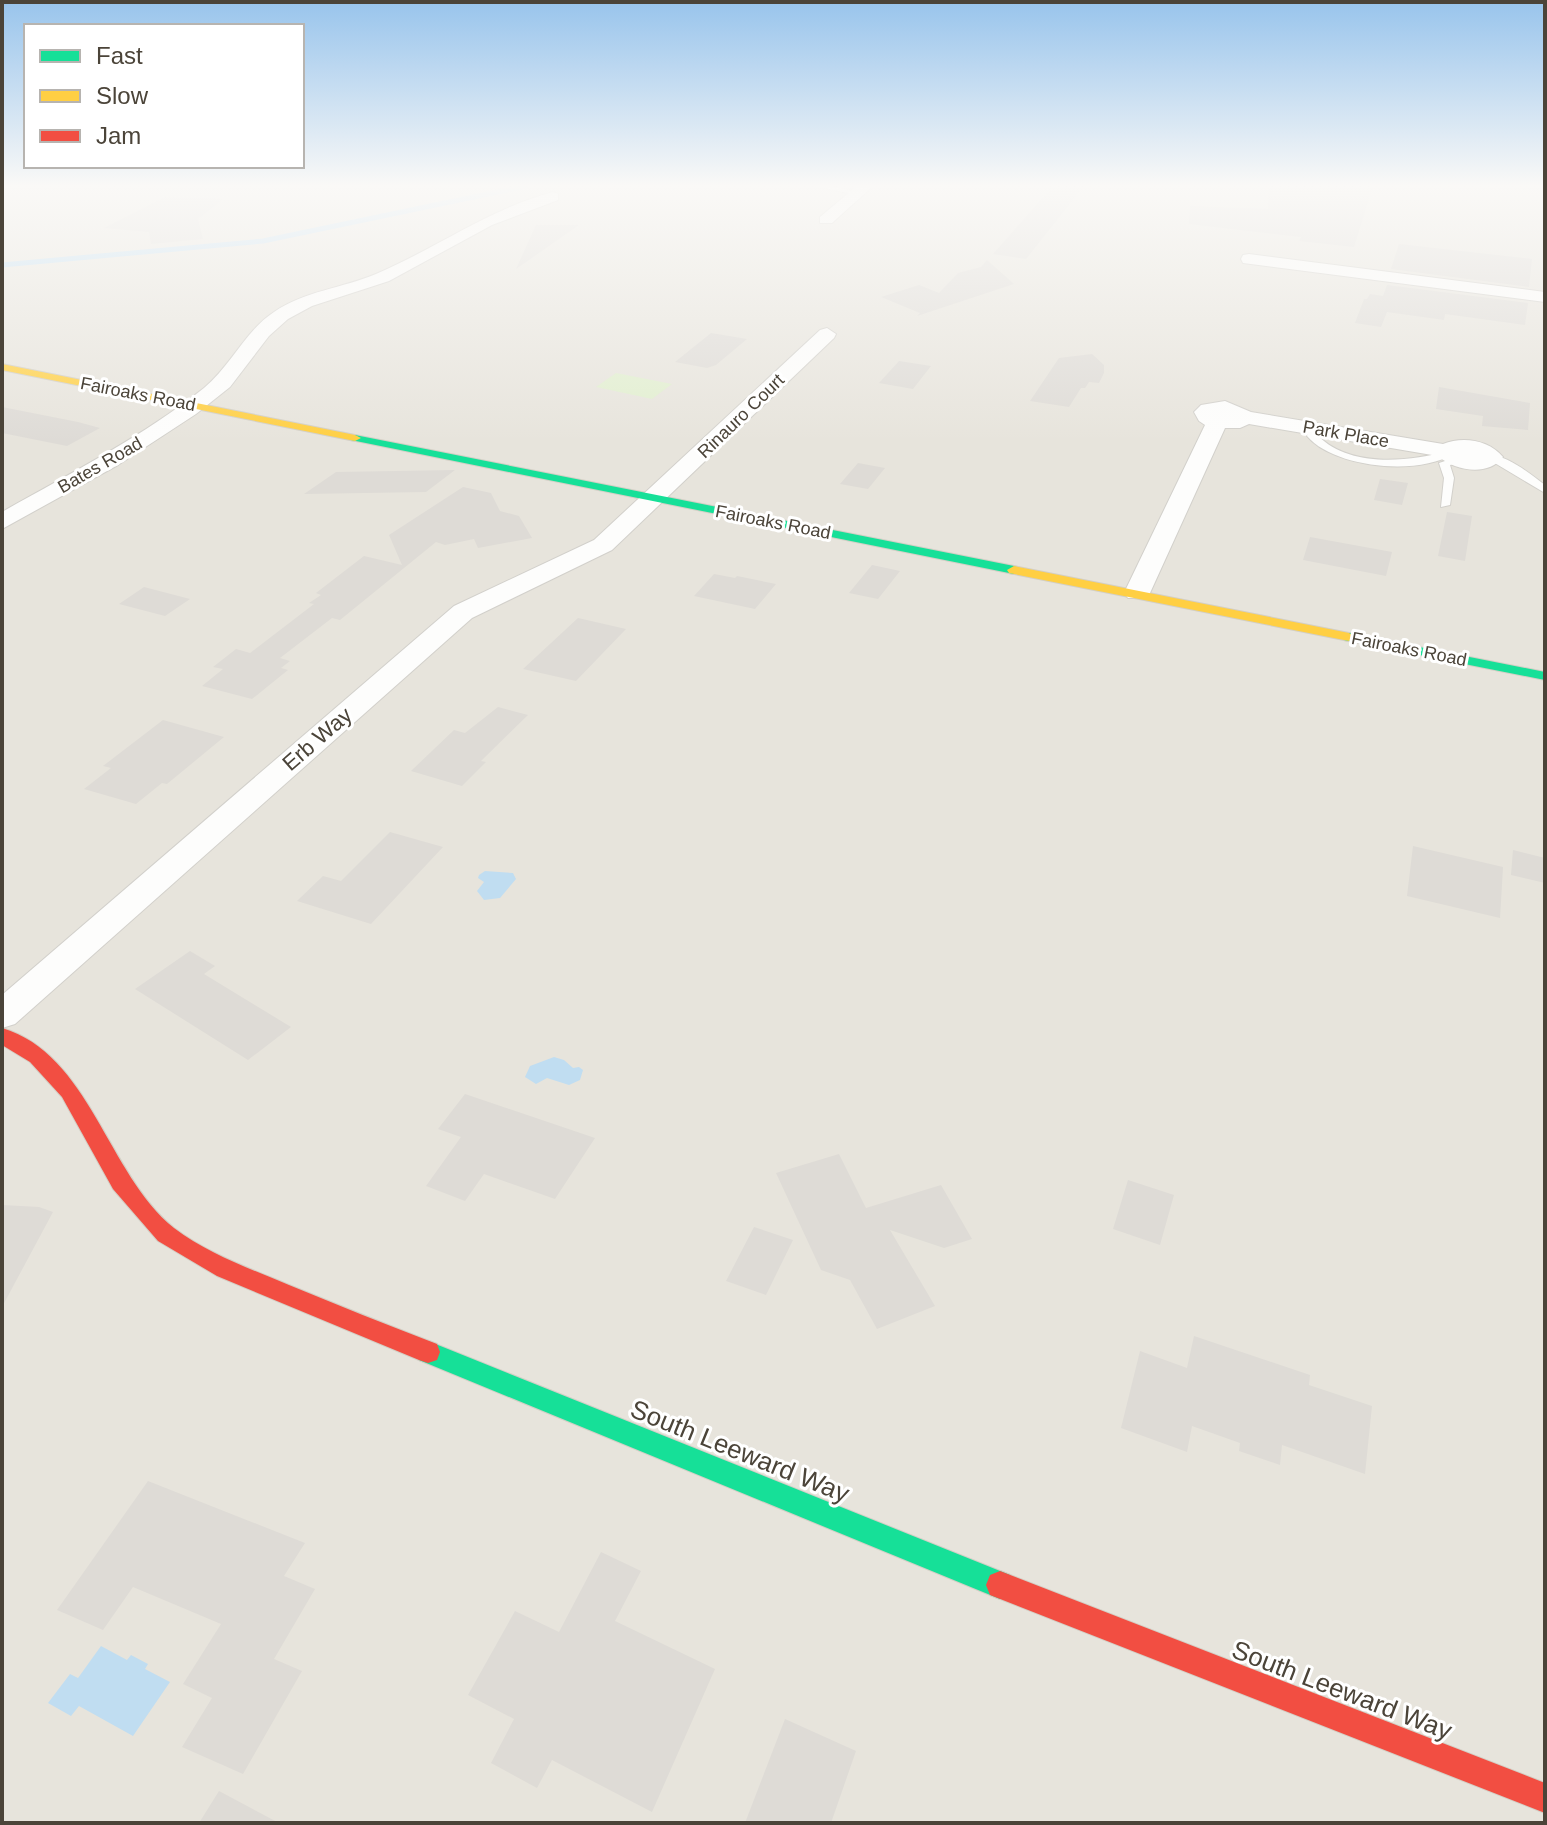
<svg xmlns="http://www.w3.org/2000/svg" width="1547" height="1825" font-family="Arial,sans-serif">
<rect width="100%" height="100%" fill="#f4f2ee"/>
<!-- residential -->
<path fill="#e7e4dc" d="M2,186H1545V1823H2Z"/>
<!-- green -->
<path fill="#e1eecf" d="M616,373L672,384L652,399L596,387Z"/>
<!-- water -->
<path fill="#c0ddf1" d="M485,871L513,873L516,879L500,898L484,900L477,891L484,882L478,878L479,875Z
M554,1057L564,1060L573,1068L579,1067L583,1070L580,1080L569,1085L547,1078L536,1084L525,1077L530,1066Z
M101,1646L127,1660L131,1655L148,1664L145,1669L170,1682L133,1736L79,1706L71,1716L48,1703L70,1674L78,1678Z"/>
<g fill="none" stroke-linecap="round" stroke-linejoin="round">
<!-- stream -->
<path stroke="#c0ddf1" stroke-width="5" d="M2,265L263,241L526,186"/>
</g>
<!-- building -->
<path fill="#dedbd6" d="M1053,186H1084L1026,259L993,254Z
M1269,186H1373L1354,247L1299,241L1301,237L1189,224L1190,206L1268,209Z
M165,197L223,199L198,219L203,239L151,244L149,232L104,228Z
M536,225H579L516,269Z
M1399,244L1532,259L1529,287L1391,269Z
M987,260L1014,284L917,316L920,313L881,297L919,285L939,293L958,273L981,267Z
M1387,285L1528,303L1525,325L1445,314L1444,320L1387,312L1381,327L1355,323L1364,299H1367L1370,294L1383,296Z
M711,333L747,339L716,365L707,368L675,362Z
M1092,354L1104,365V373L1099,383L1089,382L1085,388H1081L1069,407L1030,401L1059,358Z
M899,361L931,366L913,389L879,383Z
M1439,387L1530,403L1528,430L1482,426L1483,416L1436,409Z
M2,407L78,422L100,428L67,446L2,433Z
M858,463L885,468L868,489L840,484Z
M455,470L426,492L304,494L336,472Z
M1380,479L1408,483L1402,505L1374,500Z
M463,487L491,493L500,511L519,516L532,538L478,548L474,539L445,545L436,542L340,620L332,618L280,658L290,661L281,668L288,670L252,699L202,686L223,669L213,667L236,649L250,653L314,604L309,603L321,595L316,593L364,556L402,565L389,535Z
M1447,512L1472,516L1465,561L1438,556Z
M1310,537L1392,552L1386,576L1303,560Z
M872,565L900,571L878,599L849,593Z
M714,574L735,578L737,576L776,584L755,609L694,596Z
M144,587L190,599L165,616L119,604Z
M578,618L626,629L576,681L523,669Z
M498,707L528,715L481,761L486,762L462,786L411,771L454,730L465,733Z
M163,720L224,737L167,784L162,783L136,804L84,789L111,768L103,766Z
M390,832L443,847L371,924L297,901L323,876L341,881Z
M1413,846L1503,867L1500,918L1407,896Z
M1513,850L1545,858V883L1511,875Z
M190,951L215,966L204,974L291,1027L248,1060L135,989Z
M465,1094L595,1138L555,1199L484,1174L465,1201L426,1186L461,1137L438,1129Z
M839,1154L866,1208L941,1185L972,1239L944,1248L890,1230L935,1306L877,1329L850,1280L821,1270L776,1173Z
M1128,1180L1174,1195L1160,1245L1113,1229Z
M2,1205L39,1207L53,1212L2,1307Z
M754,1227L793,1240L766,1295L726,1281Z
M1194,1336L1310,1375L1309,1385L1372,1406L1365,1474L1282,1445L1280,1465L1239,1451L1240,1443L1192,1426L1187,1452L1121,1428L1140,1351L1187,1368Z
M148,1481L305,1543L284,1576L315,1589L274,1659L302,1671L243,1774L182,1747L212,1698L183,1684L221,1624L133,1587L103,1630L57,1610Z
M601,1552L641,1571L615,1621L715,1669L652,1812L552,1760L537,1788L491,1763L514,1719L468,1695L515,1611L559,1632Z
M785,1719L856,1751L831,1823H745Z
M219,1791L279,1823H199Z"/>
<g fill="none" stroke-linecap="round" stroke-linejoin="round">
<!-- lane casing -->
<g stroke="#d2d0cb" stroke-width="2">
<path id="lane" d="M814,186H830L862,193L858,195Z
M1309,427H1317V435C1350,468 1407,462 1448,451L1453,454C1418,476 1334,468 1307,436Z
M1488,455C1508,455 1530,474 1545,485V493L1488,459Z
M1457,457L1462,460L1461,462L1450,465L1454,478L1450,505L1441,507L1444,478L1439,463Z"/>
</g>
<!-- street casing -->
<g stroke="#d2d0cb" stroke-width="2">
<path id="street" d="M857,186H873L832,223H820V217Z
M553,192L558,194V200L492,225L389,281L312,306L288,319L269,336L230,387L196,414L118,465L2,529V512C71,473 142,437 204,388C231,366 245,331 274,312C304,291 343,288 376,274C437,248 489,209 553,192Z
M1249,254L1545,292V302L1243,263L1241,259L1243,255Z
M827,328L836,334L834,338L612,550L472,618L15,1024L2,1028V995L454,606L594,540L820,330Z
M1225,401L1251,412L1443,444C1463,436 1489,440 1503,457C1488,477 1455,471 1438,456L1249,424L1240,428H1225L1150,593L1146,598H1128L1124,593L1205,425L1199,421L1194,412L1201,405Z"/>
</g>
<!-- fast casing -->
<g stroke="#d3cfc5" stroke-width="2">
<path id="fast" d="M355,435L1014,566L1021,570L1014,574L351,440L349,438Z
M1349,633L1545,672V680L1344,640V634Z
M428,1341L1010,1575L1014,1585L1010,1595L1000,1599L419,1360L416,1352L419,1344Z"/>
</g>
<!-- slow casing -->
<g stroke="#d3cfc5" stroke-width="2">
<path id="slow" d="M2,364L355,435L361,438L355,441L2,370Z
M1014,566L1349,633L1356,637L1349,641L1009,573L1007,570Z"/>
</g>
<!-- jam casing -->
<g stroke="#d3cfc5" stroke-width="2">
<path id="jam" d="M2,1028C90,1054 107,1174 174,1228C208,1254 251,1269 289,1285C338,1305 387,1325 437,1344L440,1352L437,1360L428,1363L419,1360L217,1276L158,1241L113,1189L62,1097L30,1062L2,1045Z
M1000,1571L1545,1783V1813L990,1595L986,1585L990,1575Z"/>
</g>
<!-- lane -->
<use href="#lane" fill="#fdfdfc" fill-rule="evenodd"/>
<!-- street -->
<use href="#street" fill="#fdfdfc" fill-rule="evenodd"/>
<!-- fast -->
<use href="#fast" fill="#16e098" fill-rule="evenodd"/>
<!-- slow -->
<use href="#slow" fill="#ffcf43" fill-rule="evenodd"/>
<!-- jam -->
<use href="#jam" fill="#f24e42" fill-rule="evenodd"/>
</g>
<!-- sky -->
<linearGradient id="sky" x2="0" y2="1"><stop stop-color="#98c4ec"/><stop offset="0.42" stop-color="#faf9f7"/><stop offset="1" stop-color="#faf9f7" stop-opacity="0"/></linearGradient>
<rect width="1547" height="442" fill="url(#sky)"/>
<g text-anchor="middle" dominant-baseline="central" stroke-width="6" stroke-linejoin="round" paint-order="stroke">
<!-- far-street labels -->
<g font-size="18" fill="#4b4439" stroke="#fff">
<text transform="translate(138 394) rotate(11)">Fairoaks Road</text>
<text transform="translate(741 416) rotate(-44)">Rinauro Court</text>
<text transform="translate(1346 434) rotate(10)">Park Place</text>
<text transform="translate(100 465) rotate(-30)">Bates Road</text>
<text transform="translate(773 522) rotate(11)">Fairoaks Road</text>
<text transform="translate(1409 649) rotate(11)">Fairoaks Road</text>
</g>
<!-- street labels -->
<g font-size="22" fill="#4b4439" stroke="#fff">
<text transform="translate(317 739) rotate(-41)">Erb Way</text>
</g>
<!-- near-street labels -->
<g font-size="26" fill="#4b4439" stroke="#fff">
<text transform="translate(740 1451) rotate(22)">South Leeward Way</text>
<text transform="translate(1342 1690) rotate(21)">South Leeward Way</text>
</g>
</g>
<!-- border -->
<rect width="1547" height="1825" fill="none" stroke="#4b4439" stroke-width="8"/>
<!-- legend -->
<rect x="24" y="24" width="280" height="144" fill="#ffffff" stroke="#b7b4b0" stroke-width="2"/>
<rect x="40" y="50" width="40" height="12" fill="#16e098" stroke="#b7b4b0" stroke-width="2"/>
<text x="96" y="64" font-size="24" fill="#4b4439">Fast</text>
<rect x="40" y="90" width="40" height="12" fill="#ffcf43" stroke="#b7b4b0" stroke-width="2"/>
<text x="96" y="104" font-size="24" fill="#4b4439">Slow</text>
<rect x="40" y="130" width="40" height="12" fill="#f24e42" stroke="#b7b4b0" stroke-width="2"/>
<text x="96" y="144" font-size="24" fill="#4b4439">Jam</text>
</svg>
